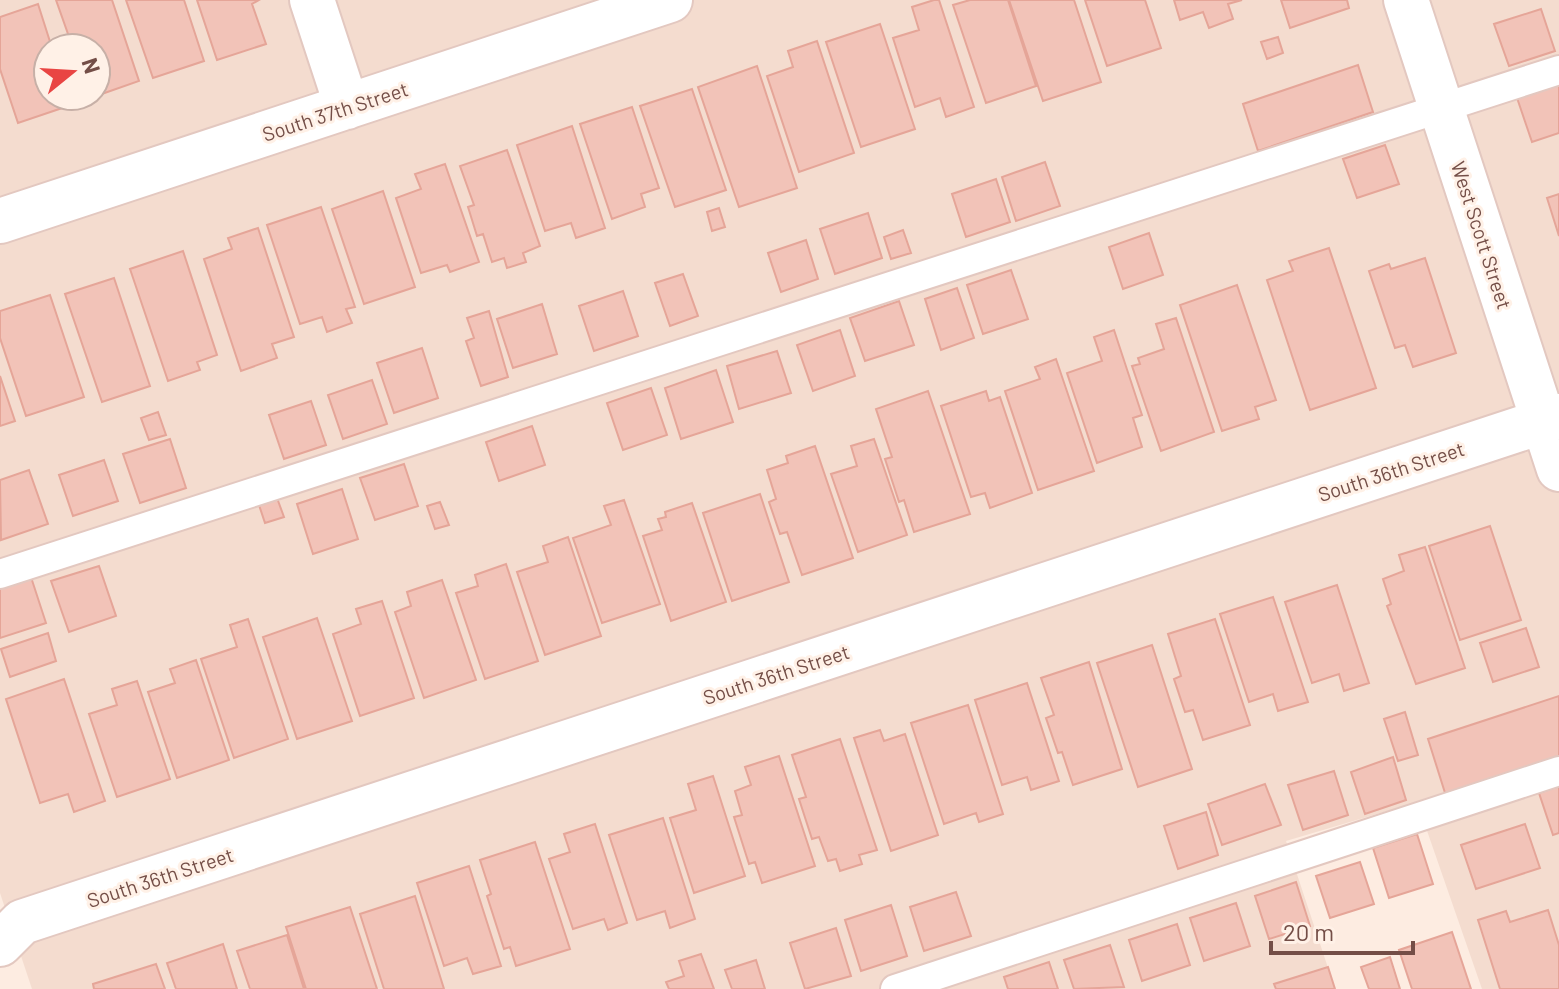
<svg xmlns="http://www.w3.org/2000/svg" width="1559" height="989" font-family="Barlow,sans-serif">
<rect width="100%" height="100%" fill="#fdece1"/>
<!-- residential -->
<path fill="#f4dccf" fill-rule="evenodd" d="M0,0H1559V989H1482L1417,802L1286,841L1335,989H32L0,893ZM48,48H96V96H48Z"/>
<!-- building -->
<path fill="#f2c3b8" stroke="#e5a598" stroke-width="2" d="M56,0H112L139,81L96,96V48H73Z
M126,0H184L204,61L153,78Z
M197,0H259L252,4L266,44L217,60Z
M934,0H939L974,107L946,117L940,98L915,107L893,38L919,30L912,7Z
M970,0H1008L1036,86L986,103L953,5Z
M1009,0H1074L1101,82L1043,101Z
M1085,0H1145L1161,48L1107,66Z
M1174,0H1242L1228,4L1233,19L1209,28L1203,12L1180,20Z
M1281,0H1347L1349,8L1290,28Z
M38,4L52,48H48V96H68L71,105L18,123L0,69V17Z
M1541,9L1555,51L1509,66L1494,24Z
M880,24L915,129L861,147L826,42Z
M1278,37L1283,53L1267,59L1261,42Z
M817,41L854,153L799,172L767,76L793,67L788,51Z
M1358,65L1373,112L1258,151L1243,104Z
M757,66L797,188L739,207L698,87Z
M1559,81V133L1532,142L1516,95Z
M692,89L726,190L675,207L640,106Z
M632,107L659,188L641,194L645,207L612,219L580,124Z
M572,126L605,228L576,238L571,223L545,231L517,145Z
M1385,145L1399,184L1357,198L1343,159Z
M507,150L540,246L523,253L526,262L507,268L504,258L492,262L483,234L477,236L468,207L474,205L460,166Z
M1045,162L1060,206L1016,221L1002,177Z
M445,164L479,262L450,272L447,265L421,273L396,198L421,189L415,174Z
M996,179L1010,222L966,237L952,194Z
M383,191L415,287L364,304L332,209Z
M1559,194V236L1547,198Z
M321,207L355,307L346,309L352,323L327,332L322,317L300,324L267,225Z
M719,208L725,227L712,231L707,212Z
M868,213L882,258L835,274L820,229Z
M258,228L294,337L272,344L277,358L241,371L204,259L232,249L228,238Z
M903,230L911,253L891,259L884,237Z
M1149,233L1163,275L1123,289L1109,247Z
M806,240L818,279L781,292L768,253Z
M1329,248L1376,388L1310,410L1267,280L1293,271L1289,261Z
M183,251L217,355L197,362L200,370L168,381L130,269Z
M1425,258L1456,353L1413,367L1405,345L1395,348L1369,271L1389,264L1391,269Z
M1011,270L1028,319L983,334L967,285Z
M683,274L698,316L670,326L655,283Z
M114,278L150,386L102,402L65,294Z
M1237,285L1276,400L1255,407L1259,419L1222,431L1180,305Z
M957,288L974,338L941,350L925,299Z
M623,291L638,336L594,351L579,306Z
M50,295L84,397L26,416L0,338V311Z
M899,301L914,345L865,361L850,318Z
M542,304L557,354L513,368L497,319Z
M489,311L508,377L481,386L466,341L474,338L467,318Z
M1176,318L1214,432L1161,451L1132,366L1140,364L1138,358L1164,349L1156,324Z
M840,330L855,376L813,391L797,345Z
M1114,330L1142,415L1133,418L1142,447L1097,463L1067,373L1102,361L1094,337Z
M422,348L438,398L394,413L377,363Z
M777,351L791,393L739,409L727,366Z
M1056,359L1094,471L1038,490L1005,391L1040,379L1035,367Z
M716,370L733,422L681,439L665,388Z
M0,376L15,421L0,426Z
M372,380L387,424L343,439L328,395Z
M651,388L667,435L623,450L607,403Z
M928,391L970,514L914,532L904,500L899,502L885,459L892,457L876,409Z
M986,391L989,401L1000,397L1032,493L990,508L985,493L971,497L941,406Z
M311,401L326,445L284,459L269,415Z
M158,412L166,435L149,440L141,418Z
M532,426L545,465L499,481L486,442Z
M170,439L186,488L140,503L123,454Z
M874,439L907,535L858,552L831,474L857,466L851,446Z
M815,446L853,558L802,575L787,532L780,534L769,502L776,499L767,470L788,463L786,456Z
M104,460L118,501L73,516L59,475Z
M404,464L418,506L375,520L360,478Z
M29,470L48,524L1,540L0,480Z
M342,489L358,539L313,554L297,504Z
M760,494L789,582L732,601L703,513Z
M277,498L284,517L265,523L259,505Z
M624,500L660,604L602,623L573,538L611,525L604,506Z
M440,502L449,525L435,529L427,506Z
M692,503L726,602L671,621L643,536L662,530L658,519L666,517L665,512Z
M1490,526L1521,620L1460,640L1429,546Z
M568,537L601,636L545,655L517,572L548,562L543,546Z
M1425,547L1465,668L1416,684L1387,606L1391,604L1383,579L1404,571L1399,555Z
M506,564L538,661L485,679L456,593L478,586L475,575Z
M99,566L116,616L69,632L51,581Z
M29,571L46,623L0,638V581Z
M442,580L476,680L424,698L395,612L411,606L407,592Z
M1337,585L1369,683L1344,691L1339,674L1312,683L1285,602Z
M1273,597L1308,702L1278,711L1273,694L1249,702L1220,614Z
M382,601L414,698L360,716L333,634L361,624L356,609Z
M317,618L352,721L297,739L263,637Z
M248,619L288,739L234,758L201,659L237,647L230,625Z
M1215,619L1250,725L1203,740L1193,710L1185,712L1174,679L1181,676L1168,634Z
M1526,628L1539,667L1493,682L1480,643Z
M48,633L56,661L10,677L1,649Z
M1152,645L1192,769L1138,787L1097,663Z
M196,660L229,760L177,778L148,692L175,683L170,669Z
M1089,662L1122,769L1073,785L1062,752L1058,753L1046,718L1054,715L1041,678Z
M64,679L105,801L74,812L68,794L40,803L6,699Z
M137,681L170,779L117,797L89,714L117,705L112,689Z
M1027,683L1059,781L1031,790L1027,777L1002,785L975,700Z
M1559,696V759L1446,796L1428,739Z
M968,705L1003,814L979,822L976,813L944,824L911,723Z
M1405,712L1418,755L1398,761L1384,719Z
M880,730L884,741L905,734L938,835L891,851L854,738Z
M840,739L877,850L859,855L862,864L840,871L836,859L828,861L819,837L812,839L799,799L806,797L792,755Z
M779,756L815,866L762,883L755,862L749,864L734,817L742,815L735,791L751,785L745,767Z
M1393,757L1406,800L1365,814L1351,772Z
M1334,771L1348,815L1303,830L1288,785Z
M713,776L745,876L694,893L670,818L696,810L688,784Z
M1265,784L1281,825L1222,845L1208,804Z
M1559,786V833L1553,835L1539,793Z
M1206,812L1218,855L1178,869L1164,826Z
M663,818L695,919L670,928L665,911L637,920L609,835Z
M595,824L627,923L608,930L604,919L573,929L549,859L570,852L564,834Z
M1525,824L1540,868L1476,889L1461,845Z
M1417,834L1433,884L1389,898L1373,848Z
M535,842L570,949L516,966L510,947L504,949L487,896L491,894L480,860Z
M1360,862L1374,904L1330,918L1316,876Z
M469,866L501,966L473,974L467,958L444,966L417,883Z
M1296,882L1310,926L1269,939L1255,896Z
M956,892L971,936L924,951L910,907Z
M415,896L444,989H384L360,914Z
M1236,903L1250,946L1204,961L1190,918Z
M891,905L907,956L861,971L845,920Z
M350,907L377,989H306L286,927Z
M1548,910L1559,945V989H1500L1478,920L1506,911L1510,922Z
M1177,924L1190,965L1142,981L1129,940Z
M836,928L851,976L805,989L790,943Z
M1452,932L1471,989H1412L1399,950Z
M287,935L304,989H250L237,951Z
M223,944L237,989H176L167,963Z
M1110,945L1124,987L1074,989L1064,960Z
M701,954L714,989H669L666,982L684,976L679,961Z
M1390,957L1400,989H1369L1361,967Z
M756,960L765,989H732L725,970Z
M1049,962L1058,989H1008L1004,977Z
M156,964L165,989H94L93,984Z
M1328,967L1335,989H1276L1274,984Z"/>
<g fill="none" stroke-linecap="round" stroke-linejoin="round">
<!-- lane casing -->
<g stroke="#e3c8c0" stroke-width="32">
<path id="lane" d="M0,574L1559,70
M895,989L1559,771"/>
</g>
<!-- street casing -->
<g stroke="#e3c8c0" stroke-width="48">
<path id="street" d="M312,0L347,107
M1406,0L1559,469
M0,221L670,0
M0,944L22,922L1559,416"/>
</g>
<!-- lane -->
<use href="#lane" stroke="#fff" stroke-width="28"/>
<!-- street -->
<use href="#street" stroke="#fff" stroke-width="44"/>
</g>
<g text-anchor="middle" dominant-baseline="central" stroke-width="6" stroke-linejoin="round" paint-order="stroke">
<!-- street labels -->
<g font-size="20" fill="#744e47" stroke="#fff1e7">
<text transform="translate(335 111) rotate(-18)">South 37th Street</text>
<text transform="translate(1482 235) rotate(72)">West Scott Street</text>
<text transform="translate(1391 471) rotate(-18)">South 36th Street</text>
<text transform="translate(776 674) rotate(-18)">South 36th Street</text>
<text transform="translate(160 877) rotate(-18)">South 36th Street</text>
</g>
</g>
<!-- north arrow -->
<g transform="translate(72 72) rotate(72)"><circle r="38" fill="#fff1e7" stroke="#c7b0a7" stroke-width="2"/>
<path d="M0-6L14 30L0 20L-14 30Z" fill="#e94543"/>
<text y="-12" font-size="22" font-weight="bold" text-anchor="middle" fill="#744e47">N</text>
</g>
<!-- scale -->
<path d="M1271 941v12h142v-12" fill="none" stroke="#744e47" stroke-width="4"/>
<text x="1283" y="941" font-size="24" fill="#744e47" stroke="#fff1e7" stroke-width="6" paint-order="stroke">20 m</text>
</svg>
